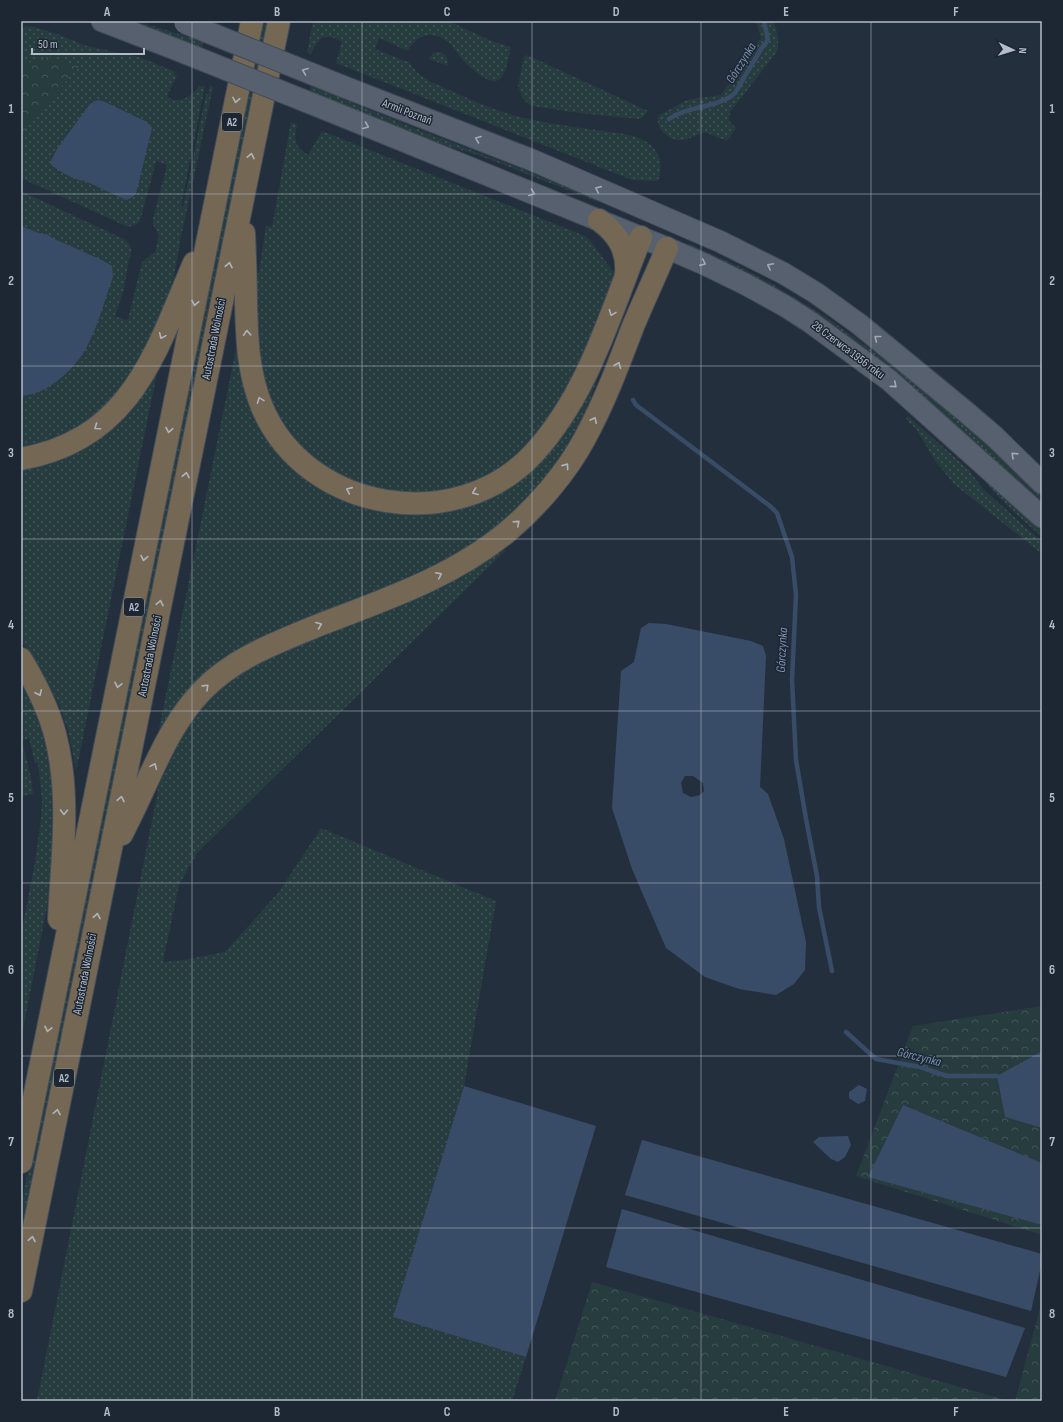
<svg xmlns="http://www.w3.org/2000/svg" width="1063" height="1422" font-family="'Sofia Sans Condensed',sans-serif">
<defs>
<pattern id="grass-dots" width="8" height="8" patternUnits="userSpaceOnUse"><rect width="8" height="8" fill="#263c3f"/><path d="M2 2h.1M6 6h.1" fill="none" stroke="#435659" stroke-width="1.8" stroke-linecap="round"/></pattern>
<pattern id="forest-crowns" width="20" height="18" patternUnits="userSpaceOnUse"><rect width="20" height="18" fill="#263c3f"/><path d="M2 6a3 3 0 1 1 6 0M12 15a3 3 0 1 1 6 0" fill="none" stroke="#435659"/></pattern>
</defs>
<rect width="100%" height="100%" fill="#242f3e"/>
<!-- grass -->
<path fill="url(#grass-dots)" d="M128,21H138L203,42L202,50Z
M262,21H270L21,1246V1205Z
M313,21H448L492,41L511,47C509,54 506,77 498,80C495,82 492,81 489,80C482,77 477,73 471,68C463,62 458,52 451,45C436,30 418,32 408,51L379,38L375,49L408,62L420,75L429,81C465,97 499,114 538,121C560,125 582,128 604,131C617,133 631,134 643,140C660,149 664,164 658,181L632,180L336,63L342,42C326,32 318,37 311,54L307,52Z
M756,21H774L778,37V48L776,53L730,112L729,121L736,128L727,141L705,132C699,134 691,138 684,140C671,142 655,130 658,116L687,100L721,95L761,38Z
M31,26L57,34L87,46L139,57L176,72L174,74L177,76L167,96C177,106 193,96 199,86H205L181,206L183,207L206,94L209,95L210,86L213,87L181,237L174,276L166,306L132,382L72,435L21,451V191L126,240C130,246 134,252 129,259L124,289L115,316L126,320L128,319L142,262L155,252L159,236L153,224V219L167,165L157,161L156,162L140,221L137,224L128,227L21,178V28Z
M441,52L447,57L448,66L429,59L433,53Z
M527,55L648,111L643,117L639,119L579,113L532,106L525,101L522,97L518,85L524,57Z
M311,86L412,127L599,199L598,202L478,155L424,139L310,94Z
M291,122L297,124C294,139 294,146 308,155L322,131L585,236L588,238L618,278L572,383L541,432L506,465L484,478L447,491L402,494L362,486L316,461L288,432L275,413L260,370L255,296L266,226L272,227Z
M689,244L740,267L772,284L829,319L937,399L1034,485L1042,494V506L930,404L687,245Z
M238,339L243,365L328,487L485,495L606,355L587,408L576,430L560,460L520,510L462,555L289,630L157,739Z
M159,363L77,767L76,769L68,730L60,707L43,673L21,640V465L35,462Z
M908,416L968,469L983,489L1042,542V554L954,484L936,462L916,429L906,419Z
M975,466L1042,527V537C1018,515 992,495 975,466Z
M507,549L197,853L179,885L163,962L183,960L225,952L278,893L321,828L496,901L464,1086L393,1317L526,1357L512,1401H37L159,785L182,737L219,685L263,655L416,594Z
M21,672L25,679L57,767L50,891L22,1034L21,934L35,862L41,819L42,800L38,763H35L29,738L22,741L31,777L33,794L21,796Z"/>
<!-- forest -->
<path fill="url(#forest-crowns)" d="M47,57L79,66L21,134V65Z
M1042,1006V1051L997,1076L1005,1117L1042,1128V1163L903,1105L868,1177L1042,1225V1235L856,1176L913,1026Z
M592,1282L1009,1401H555Z
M1042,1301V1401H1015Z"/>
<!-- water -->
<path fill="#394c67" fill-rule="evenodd" d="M98,100L105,102L147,122L152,128L136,194L131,198L126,200L85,181C77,181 55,170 50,163L57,149L90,104Z
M21,226L41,234H47L52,238L102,260L112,266L113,277C105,298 100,320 90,340C82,360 63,379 45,389C38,393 29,395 21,396Z
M649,623L666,624L751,641L763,646L766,656L760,787L768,794L784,839L806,942L805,970L794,984L776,995L739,989L705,977L666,948L632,869L612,808L621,671L634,662L641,628ZM685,776H693L703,783L704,791L700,795L691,797L683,793L681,783Z
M1042,1051V1128L1005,1117L997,1076Z
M859,1085L867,1089L865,1101L858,1104L849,1098V1092Z
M464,1086L596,1126L526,1357L393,1317Z
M903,1105L1042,1163V1225L868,1177Z
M848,1136L851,1145L845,1157L838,1162L831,1159L813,1142L819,1137Z
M642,1140L1042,1254V1262L1031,1311L625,1195Z
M622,1209L1025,1328L1006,1377L606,1267Z"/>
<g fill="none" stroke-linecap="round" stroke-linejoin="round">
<!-- stream -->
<path stroke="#394c67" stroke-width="4.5" d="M669,119C689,105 717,109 735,93L761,49L768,40L764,21
M633,400L636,405L770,506L777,513L792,557L796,595L792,680L796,760L806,819L817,876L819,907L832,971
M846,1032L876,1059L920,1067L947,1076H997"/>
<!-- major casing -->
<g stroke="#414a57" stroke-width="23">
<path id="major" d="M102,21L175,49
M342,86L532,160L721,242L783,273L816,293L859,324L966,412L994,436L1042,483
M330,111L667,248L704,264L745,284L785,306L810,322L889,380L1042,517"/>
</g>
<!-- highway casing -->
<g stroke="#434c59" stroke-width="24">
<path id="highway" d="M599,220C618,234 628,250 626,274
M244,233C245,257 246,280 246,304C247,340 248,373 262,407C306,512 457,537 534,453C589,393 611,311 641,237
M21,459C132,439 155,353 194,263
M21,659C35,682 48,708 55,734C71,794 62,858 59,919
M122,834C132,814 142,793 151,773C165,743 179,715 202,691C233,658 278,642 319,625C384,600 453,577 507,532C537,507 567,472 585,438C604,403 618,366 632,329C643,302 656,275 667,248
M21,1162L252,21
M21,1291L279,21"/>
</g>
<!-- major -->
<use href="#major" stroke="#56606e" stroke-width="21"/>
<!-- highway -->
<use href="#highway" stroke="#746855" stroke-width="22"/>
<!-- major-bridge casing -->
<g stroke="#414a57" stroke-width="23" stroke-linecap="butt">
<path id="major-bridge" d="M185,23L342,86
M175,49L330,111"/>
</g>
<!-- major-bridge -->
<use href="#major-bridge" stroke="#56606e" stroke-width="21"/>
</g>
<!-- one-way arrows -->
<defs><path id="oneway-chevron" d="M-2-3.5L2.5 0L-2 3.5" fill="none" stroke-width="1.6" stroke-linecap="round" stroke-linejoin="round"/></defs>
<g stroke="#a1aab7">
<use href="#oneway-chevron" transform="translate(305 71) rotate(-158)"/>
<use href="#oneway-chevron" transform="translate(366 126) rotate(22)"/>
<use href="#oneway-chevron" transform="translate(478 139) rotate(-159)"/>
<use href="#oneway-chevron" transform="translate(598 189) rotate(-156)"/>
<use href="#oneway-chevron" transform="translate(532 193) rotate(22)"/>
<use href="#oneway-chevron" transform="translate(703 263) rotate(24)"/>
<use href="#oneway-chevron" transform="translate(770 266) rotate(-153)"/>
<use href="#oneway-chevron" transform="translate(877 338) rotate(-141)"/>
<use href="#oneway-chevron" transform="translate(894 385) rotate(41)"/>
<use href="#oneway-chevron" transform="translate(1014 455) rotate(-136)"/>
</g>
<g stroke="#aeb4bd">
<use href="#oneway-chevron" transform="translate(236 100) rotate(101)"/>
<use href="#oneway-chevron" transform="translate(251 156) rotate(-78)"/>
<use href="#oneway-chevron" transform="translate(229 265) rotate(-79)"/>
<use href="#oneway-chevron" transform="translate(195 303) rotate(101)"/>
<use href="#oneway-chevron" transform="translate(612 313) rotate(111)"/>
<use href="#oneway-chevron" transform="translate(247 333) rotate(-93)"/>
<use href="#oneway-chevron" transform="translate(162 336) rotate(114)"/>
<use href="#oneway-chevron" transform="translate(618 365) rotate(-68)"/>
<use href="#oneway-chevron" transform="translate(260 400) rotate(-111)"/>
<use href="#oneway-chevron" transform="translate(594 420) rotate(-64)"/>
<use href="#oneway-chevron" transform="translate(97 427) rotate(145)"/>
<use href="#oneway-chevron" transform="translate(169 430) rotate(101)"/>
<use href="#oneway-chevron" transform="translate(566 466) rotate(-55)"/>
<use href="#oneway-chevron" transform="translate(186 475) rotate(-79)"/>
<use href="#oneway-chevron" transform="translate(349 490) rotate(-156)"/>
<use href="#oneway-chevron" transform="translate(475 492) rotate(159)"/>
<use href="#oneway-chevron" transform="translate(517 523) rotate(-42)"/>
<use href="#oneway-chevron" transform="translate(144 558) rotate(101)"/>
<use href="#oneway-chevron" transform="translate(439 575) rotate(-26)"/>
<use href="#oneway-chevron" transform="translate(160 603) rotate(-79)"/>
<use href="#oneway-chevron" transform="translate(319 625) rotate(-22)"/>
<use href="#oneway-chevron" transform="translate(118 685) rotate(102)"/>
<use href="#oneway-chevron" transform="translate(206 687) rotate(-44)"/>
<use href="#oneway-chevron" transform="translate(39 693) rotate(65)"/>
<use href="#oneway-chevron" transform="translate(154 766) rotate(-66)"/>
<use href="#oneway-chevron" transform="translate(121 799) rotate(-79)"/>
<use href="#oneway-chevron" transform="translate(64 812) rotate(91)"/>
<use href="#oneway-chevron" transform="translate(97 916) rotate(-79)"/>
<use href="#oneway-chevron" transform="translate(48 1029) rotate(102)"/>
<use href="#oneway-chevron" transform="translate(57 1112) rotate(-79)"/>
<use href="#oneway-chevron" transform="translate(32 1239) rotate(-79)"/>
</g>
<!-- grid -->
<path fill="none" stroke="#b4bcc9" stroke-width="1" stroke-opacity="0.55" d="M192,21V1401M362,21V1401M532,21V1401M701,21V1401M871,21V1401M21,194H1042M21,366H1042M21,539H1042M21,711H1042M21,883H1042M21,1056H1042M21,1228H1042"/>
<g text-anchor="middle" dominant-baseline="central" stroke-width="3" stroke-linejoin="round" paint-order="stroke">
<!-- shield labels -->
<g fill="#1d2633" stroke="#878f9c" stroke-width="1">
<rect x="222" y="113" width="20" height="18" rx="3"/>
<rect x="124" y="598" width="20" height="18" rx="3"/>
<rect x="54" y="1069" width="20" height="18" rx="3"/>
</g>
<g font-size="11" font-weight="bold" fill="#b4bcc9">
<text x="232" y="122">A2</text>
<text x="134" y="607">A2</text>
<text x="64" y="1078">A2</text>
</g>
<!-- street labels -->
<g font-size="12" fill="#b4bcc9" stroke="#1d2633">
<text transform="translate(407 112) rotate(21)">Armii Poznań</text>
<text transform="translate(214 339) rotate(-79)">Autostrada Wolności</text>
<text transform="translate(848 350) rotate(37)">28 Czerwca 1956 roku</text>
<text transform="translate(150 656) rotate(-79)">Autostrada Wolności</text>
<text transform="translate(85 974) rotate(-79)">Autostrada Wolności</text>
</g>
<!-- water labels -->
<g font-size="13" font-style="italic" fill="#7c92b1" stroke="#1d2633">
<text transform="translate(741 63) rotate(-58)">Górczynka</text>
<text transform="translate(782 650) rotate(-87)">Górczynka</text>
<text transform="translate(919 1057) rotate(14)">Górczynka</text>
</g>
</g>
<!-- border -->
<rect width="1063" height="1422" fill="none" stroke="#1d2633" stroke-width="44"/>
<!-- north arrow -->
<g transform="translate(1013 50) rotate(94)" stroke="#1d2633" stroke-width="3" paint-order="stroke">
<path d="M0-3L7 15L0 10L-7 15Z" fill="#b4bcc9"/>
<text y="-6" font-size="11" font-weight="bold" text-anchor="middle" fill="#b4bcc9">N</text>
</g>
<!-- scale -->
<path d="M32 48v6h112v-6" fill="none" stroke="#b4bcc9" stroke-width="2"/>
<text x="38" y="48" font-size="12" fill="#b4bcc9" stroke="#1d2633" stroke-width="3" paint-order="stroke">50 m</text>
<rect x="22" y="22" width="1019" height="1378" fill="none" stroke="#b4bcc9" stroke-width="1.5"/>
<g font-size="13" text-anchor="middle" font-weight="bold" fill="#b4bcc9">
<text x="107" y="16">A</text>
<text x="277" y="16">B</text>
<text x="447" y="16">C</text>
<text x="616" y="16">D</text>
<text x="786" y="16">E</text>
<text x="956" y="16">F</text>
<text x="11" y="113">1</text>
<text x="1052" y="113">1</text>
<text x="11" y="285">2</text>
<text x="1052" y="285">2</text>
<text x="11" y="457">3</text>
<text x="1052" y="457">3</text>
<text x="11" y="629">4</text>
<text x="1052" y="629">4</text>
<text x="11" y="802">5</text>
<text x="1052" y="802">5</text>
<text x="11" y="974">6</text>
<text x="1052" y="974">6</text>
<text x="11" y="1146">7</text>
<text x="1052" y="1146">7</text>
<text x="11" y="1318">8</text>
<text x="1052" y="1318">8</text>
<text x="107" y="1416">A</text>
<text x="277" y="1416">B</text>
<text x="447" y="1416">C</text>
<text x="616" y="1416">D</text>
<text x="786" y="1416">E</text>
<text x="956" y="1416">F</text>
</g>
</svg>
